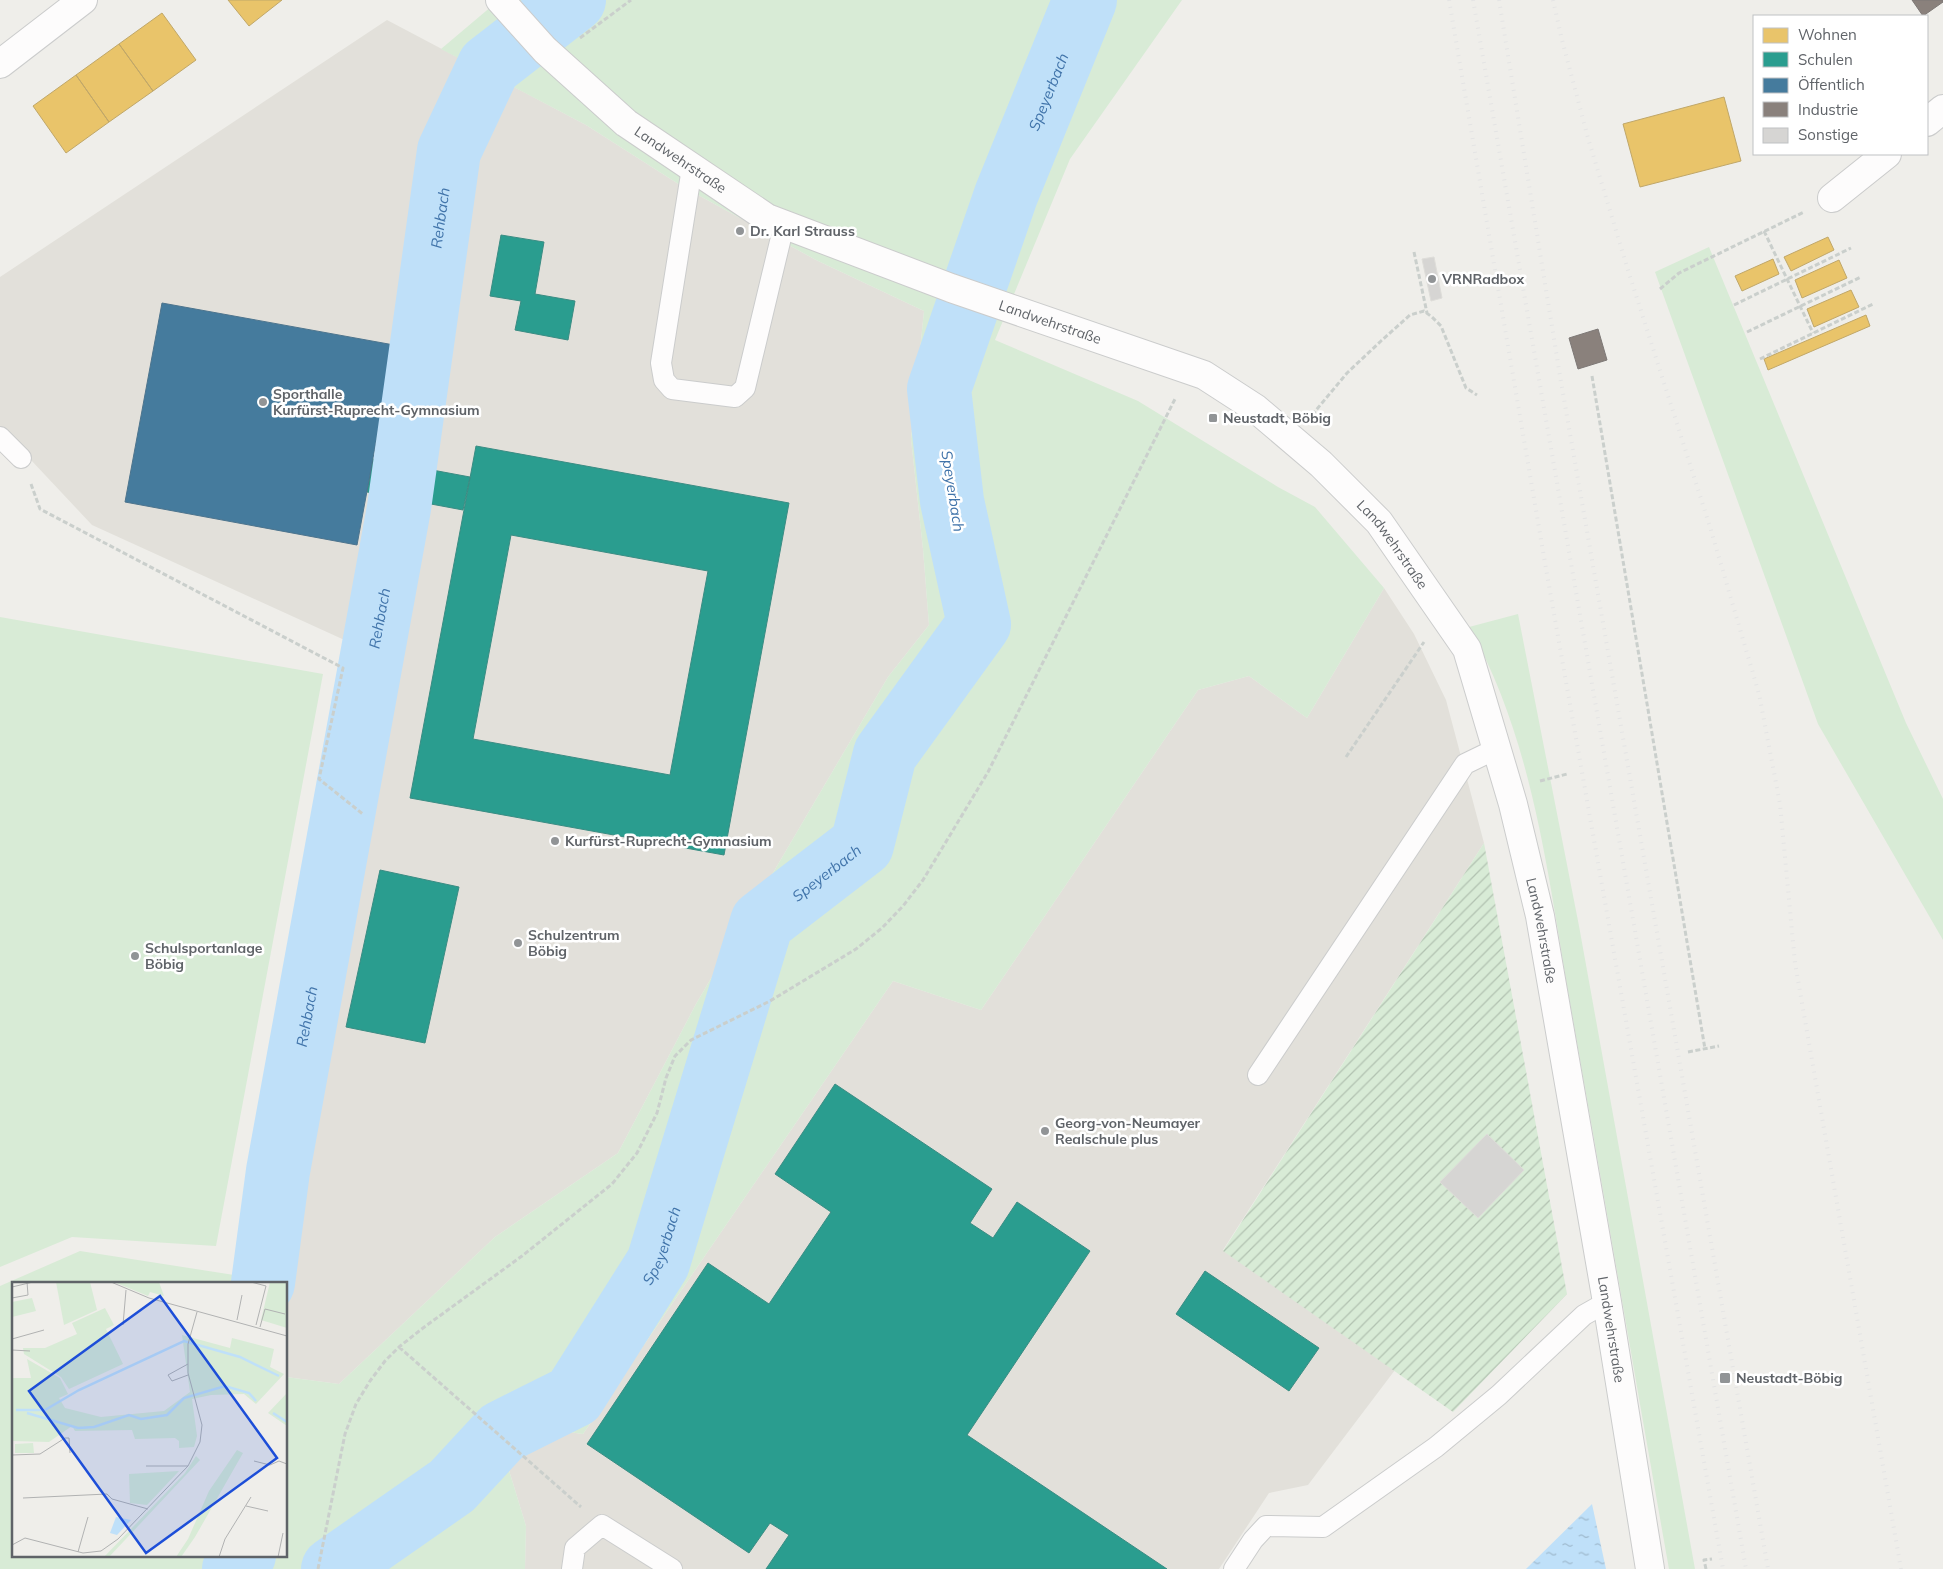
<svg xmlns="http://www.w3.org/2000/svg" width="1943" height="1569" font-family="Mulish,sans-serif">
<defs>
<pattern id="garden-furrows" width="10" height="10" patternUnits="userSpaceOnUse" patternTransform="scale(1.25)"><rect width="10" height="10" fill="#d8ebd6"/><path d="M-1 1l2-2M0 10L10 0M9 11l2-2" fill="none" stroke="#b2c2b1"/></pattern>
<pattern id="water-ripples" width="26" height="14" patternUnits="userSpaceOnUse" patternTransform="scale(1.25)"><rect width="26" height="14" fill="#bfe0f9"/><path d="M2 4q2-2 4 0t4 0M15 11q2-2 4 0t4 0" fill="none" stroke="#9eb9cd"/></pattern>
</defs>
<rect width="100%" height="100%" fill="#efeeea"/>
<!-- education -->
<path fill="#e2e0da" d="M387,20L586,125L680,185L816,260L924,311L911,439L923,549L929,625L888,677L696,1004L618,1153L495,1237L339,1384L286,1377V1283H246L351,643L92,525L0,427V277Z
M1384,588L1414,634L1446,700L1484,843L1223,1250L1395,1370L1308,1485L1269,1493L1219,1569H525L526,1526L504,1454L510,1444L524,1426L583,1434L893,981L981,1010L1198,690L1249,676L1307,718Z"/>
<!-- green -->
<path fill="#d8ebd6" d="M499,0H1182L1070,159L995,340L1138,401L1278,487L1315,507L1384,588L1307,718L1249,676L1198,690L981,1010L893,981L583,1434L524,1426L504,1454L526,1526L525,1569H0V1286L80,1251L247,1277L246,1283H14V1555H286V1377L339,1384L495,1237L618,1153L696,1004L888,677L929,625L923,549L911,439L924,311L816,260L680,185L586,125L441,49Z
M1709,247L1906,723L1943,799V940L1818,724L1655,272Z
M1518,614L1579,926L1695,1569H1669C1636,1384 1605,1199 1572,1014C1549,885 1535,743 1469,627Z
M0,617L323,674L216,1246L72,1237L0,1267Z"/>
<!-- garden -->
<path fill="url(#garden-furrows)" d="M1484,843L1567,1294L1453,1412L1223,1251Z"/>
<!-- water -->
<path fill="url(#water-ripples)" d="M1592,1504L1606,1569H1526Z"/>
<!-- homes -->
<path fill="#e9c46a" stroke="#c0a769" d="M228,0H282L249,26Z
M162,13L196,60L153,91L119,44Z
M119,44L153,91L109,122L76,75Z
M76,75L109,122L66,153L33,106Z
M1724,97L1741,161L1640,187L1623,124Z
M1828,237L1834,250L1791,271L1784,257Z
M1773,259L1779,274L1742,291L1735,276Z
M1839,260L1847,278L1802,298L1795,280Z
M1851,290L1859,307L1814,327L1807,309Z
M1866,315L1870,326L1768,370L1764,359Z"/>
<!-- schools -->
<path fill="#2a9d8f" stroke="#3a8c83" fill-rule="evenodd" d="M501,235L544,242L535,294L575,301L568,340L515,330L521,301L490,296Z
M476,446L789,503L724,855L410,798ZM511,535L708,571L670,775L473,739Z
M373,459L470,477L463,510L367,492Z
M380,870L459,887L425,1043L346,1027Z
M835,1084L992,1189L970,1223L993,1238L1017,1202L1090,1251L967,1435L1167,1569H766L789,1535L770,1523L749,1553L587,1444L708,1263L769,1304L831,1212L775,1174Z
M1205,1271L1319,1348L1289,1391L1176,1314Z"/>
<!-- public -->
<path fill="#457b9d" stroke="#4d748d" d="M162,303L394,345L357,545L125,502Z"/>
<!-- industry -->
<path fill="#8a817c" stroke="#7d7876" d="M1912,0H1943V2L1923,16Z
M1598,329L1607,360L1578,369L1569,338Z"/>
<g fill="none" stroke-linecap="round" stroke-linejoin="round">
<!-- river -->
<g stroke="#bfe0f9" stroke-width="64">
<path id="s1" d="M263,1283L278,1171L399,508L449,151L489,66L574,0"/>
<path d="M234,1569L244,1555"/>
<path id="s2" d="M333,1569L452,1486L502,1432L574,1396L658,1263L762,922L862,845L885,754L979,624L952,501L939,389L1006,195L1085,0"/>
</g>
</g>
<!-- building -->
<path fill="#d6d5d3" stroke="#deddd9" d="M1434,257L1442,298L1431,301L1422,259Z
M1487,1134L1524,1170L1478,1218L1440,1182Z"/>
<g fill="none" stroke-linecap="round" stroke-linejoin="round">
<!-- service casing -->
<g stroke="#cbcccc" stroke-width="22">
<path id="service" d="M692,168L661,363L664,380L672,389L735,397L745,388L784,225
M0,437L21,458
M1258,1075L1465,764L1498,748
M572,1569L575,1548L602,1525L672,1569
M1234,1569L1253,1540L1266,1526L1323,1527L1436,1447L1499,1395L1584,1315L1607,1302"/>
</g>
<!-- minor casing -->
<g stroke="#cbcccc" stroke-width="30">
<g id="minor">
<path id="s3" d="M500,0L545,50L626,123L767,218L951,288L1204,375L1255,408L1321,464L1379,522L1467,649L1513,804L1540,916L1607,1302L1650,1569"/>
<path d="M0,64L83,0"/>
<path d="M1927,122L1943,109"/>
<path d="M1832,198L1887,154"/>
</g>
</g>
<!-- path -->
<path stroke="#cacfcc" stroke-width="3" stroke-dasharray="5 2.5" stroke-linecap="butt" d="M580,38L631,0
M1764,231L1813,333
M1414,252L1427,313
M1660,289L1679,273L1804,212
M1734,305L1851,248
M1747,332L1861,277
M1760,359L1873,304
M1592,376L1705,1049
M1312,415L1347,373L1381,341L1410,315L1424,311L1432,317L1441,326L1466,388L1477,395
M31,484L40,509L343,668L319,779L364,815
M1346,757L1424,642
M1540,781L1567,774
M1688,1052L1719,1046
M399,1347L581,1507
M318,1569L345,1434L356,1404L370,1381L385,1361L399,1347L423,1328L522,1256L612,1184L637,1153L657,1113L666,1078L675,1056L691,1040L770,1001L856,949L882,928L903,906L923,880L988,772L1175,399
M1706,1569L1704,1560L1712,1559"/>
<!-- service -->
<use href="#service" stroke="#fdfcfc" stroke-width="20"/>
<!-- minor -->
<use href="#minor" stroke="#fdfcfc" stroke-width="28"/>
<!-- rail -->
<path stroke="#e4e4e4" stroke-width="4" stroke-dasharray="1 6" stroke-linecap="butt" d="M1449,0L1545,563L1723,1569
M1473,0L1746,1569
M1499,0L1561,382L1768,1569
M1553,0L1562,40L1588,138L1627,267L1710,527L1759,694L1780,804L1795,963L1901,1569"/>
</g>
<!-- markers -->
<g fill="#919496" stroke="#fff" stroke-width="2">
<circle cx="740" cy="231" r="5"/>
<circle cx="1432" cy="279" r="5"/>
<circle cx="263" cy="402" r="5"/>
<rect x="1208" y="413" width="10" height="10" rx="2.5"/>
<circle cx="555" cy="841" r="5"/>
<circle cx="518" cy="943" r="5"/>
<circle cx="135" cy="956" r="5"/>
<circle cx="1045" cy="1131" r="5"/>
<rect x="1719" y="1372" width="12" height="12" rx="2.5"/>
</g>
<g text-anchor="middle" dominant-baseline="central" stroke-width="5" stroke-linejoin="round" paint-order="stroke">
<!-- street labels -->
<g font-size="14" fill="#5f6368" stroke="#fff">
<text stroke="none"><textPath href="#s3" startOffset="242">Landwehrstraße</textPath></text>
<text stroke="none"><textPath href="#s3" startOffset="648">Landwehrstraße</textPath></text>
<text stroke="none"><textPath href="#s3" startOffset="1066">Landwehrstraße</textPath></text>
<text stroke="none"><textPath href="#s3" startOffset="1486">Landwehrstraße</textPath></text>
<text stroke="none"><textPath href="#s3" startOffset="1891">Landwehrstraße</textPath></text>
</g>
<!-- poi labels -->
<g font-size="14" font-weight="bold" fill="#5f6368" stroke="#fff" text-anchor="start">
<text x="750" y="231">Dr. Karl Strauss</text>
<text x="1442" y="279">VRNRadbox</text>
<text x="273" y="394">Sporthalle<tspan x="273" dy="16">Kurfürst-Ruprecht-Gymnasium</tspan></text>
<text x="1223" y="418">Neustadt, Böbig</text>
<text x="565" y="841">Kurfürst-Ruprecht-Gymnasium</text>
<text x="528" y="935">Schulzentrum<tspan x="528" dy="16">Böbig</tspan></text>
<text x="145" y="948">Schulsportanlage<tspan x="145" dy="16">Böbig</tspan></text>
<text x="1055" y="1123">Georg-von-Neumayer<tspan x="1055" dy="16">Realschule plus</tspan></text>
<text x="1736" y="1378">Neustadt-Böbig</text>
</g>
<!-- water labels -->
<g font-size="15" font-style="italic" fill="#4174aa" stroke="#fff">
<text stroke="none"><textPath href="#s2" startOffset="1749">Speyerbach</textPath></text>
<text stroke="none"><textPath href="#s1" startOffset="1080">Rehbach</textPath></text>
<text transform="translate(953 491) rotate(81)">Speyerbach</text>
<text stroke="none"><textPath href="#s1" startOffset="675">Rehbach</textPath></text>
<text stroke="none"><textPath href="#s2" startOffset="894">Speyerbach</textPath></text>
<text stroke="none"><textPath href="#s1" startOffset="270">Rehbach</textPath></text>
<text stroke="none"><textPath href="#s2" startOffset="474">Speyerbach</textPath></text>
</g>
</g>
<!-- overview -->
<g transform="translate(12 1282)">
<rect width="275" height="275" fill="#efeeea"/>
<path d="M102,0H147L152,14L138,10L136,14ZM258,0H275V46L249,38ZM20,16L24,29L0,35V20ZM93,26L102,43L94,47L111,82L57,107L49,95L12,72L11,66H33L65,52L60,41ZM170,53L218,66L220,56L262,67L258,85L272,92L244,122L232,112L199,113L180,117L185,154L182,165L167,166V159L163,156L123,157L120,148L63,149L60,144L37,160L0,159V96H19L15,77L48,96L56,112L47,116L53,126L89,135L152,129L178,110ZM275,111V144L256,131ZM21,161L22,171H3V162ZM225,168L231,171L183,255L169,275H164L176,257L197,209ZM184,174L188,178L97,275H92L173,191Z" fill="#d8ebd6"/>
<path d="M44,0H78L85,28L52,43Z" fill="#d8ebd6"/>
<path d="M167,189L135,223L118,221L117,192Z" fill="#d8ebd6"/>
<path d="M104,235L119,238L105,253L98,251Z" fill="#bfe0f9"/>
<path fill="none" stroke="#bfe0f9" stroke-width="2.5" d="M4,128H33L67,108L172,59L228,75L267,94M15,131L66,146L82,145L117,133L129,137L155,133L172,116L213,104L237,111L244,119M261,131L275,140"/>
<path fill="none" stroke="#b1b2b2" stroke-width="1" d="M99,0L137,16L275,54M239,0L254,4L244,43M0,5L21,0M0,16L16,13L15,0M225,38L230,13M111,43L114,8M248,45L253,27L273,32M0,57L32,48M0,68L18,69M176,82L156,93L160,99L176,93M0,173L28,172L53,156H57L58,171M242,179L258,183L267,179L275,182M134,184H176M11,216L95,212L100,217L136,227M234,224L256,229M0,263L13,256L71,271L89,269L106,257L176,184L188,160L190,143L176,91V62L185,30M66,270L76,235M207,275L213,257L239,215M266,275L271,251"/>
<path fill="#1d4ed8" fill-opacity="0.15" stroke="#1d4ed8" stroke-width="2.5" d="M148,14L265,176L134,271L17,109Z"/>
<rect width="275" height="275" fill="none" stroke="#5f6368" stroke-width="2.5"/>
</g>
<!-- legend -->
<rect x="1753" y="15" width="175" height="140" fill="#ffffff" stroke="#bfc1c3"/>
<rect x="1763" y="28" width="25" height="15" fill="#e9c46a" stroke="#bfc1c3"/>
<text x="1798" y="40" font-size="15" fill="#5f6368">Wohnen</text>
<rect x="1763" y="52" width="25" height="15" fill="#2a9d8f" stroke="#bfc1c3"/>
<text x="1798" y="65" font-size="15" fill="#5f6368">Schulen</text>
<rect x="1763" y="78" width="25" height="15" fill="#457b9d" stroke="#bfc1c3"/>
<text x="1798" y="90" font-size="15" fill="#5f6368">Öffentlich</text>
<rect x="1763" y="102" width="25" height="15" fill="#8a817c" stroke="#bfc1c3"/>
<text x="1798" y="115" font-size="15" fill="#5f6368">Industrie</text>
<rect x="1763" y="128" width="25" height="15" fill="#d6d5d3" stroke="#bfc1c3"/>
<text x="1798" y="140" font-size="15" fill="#5f6368">Sonstige</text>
</svg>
